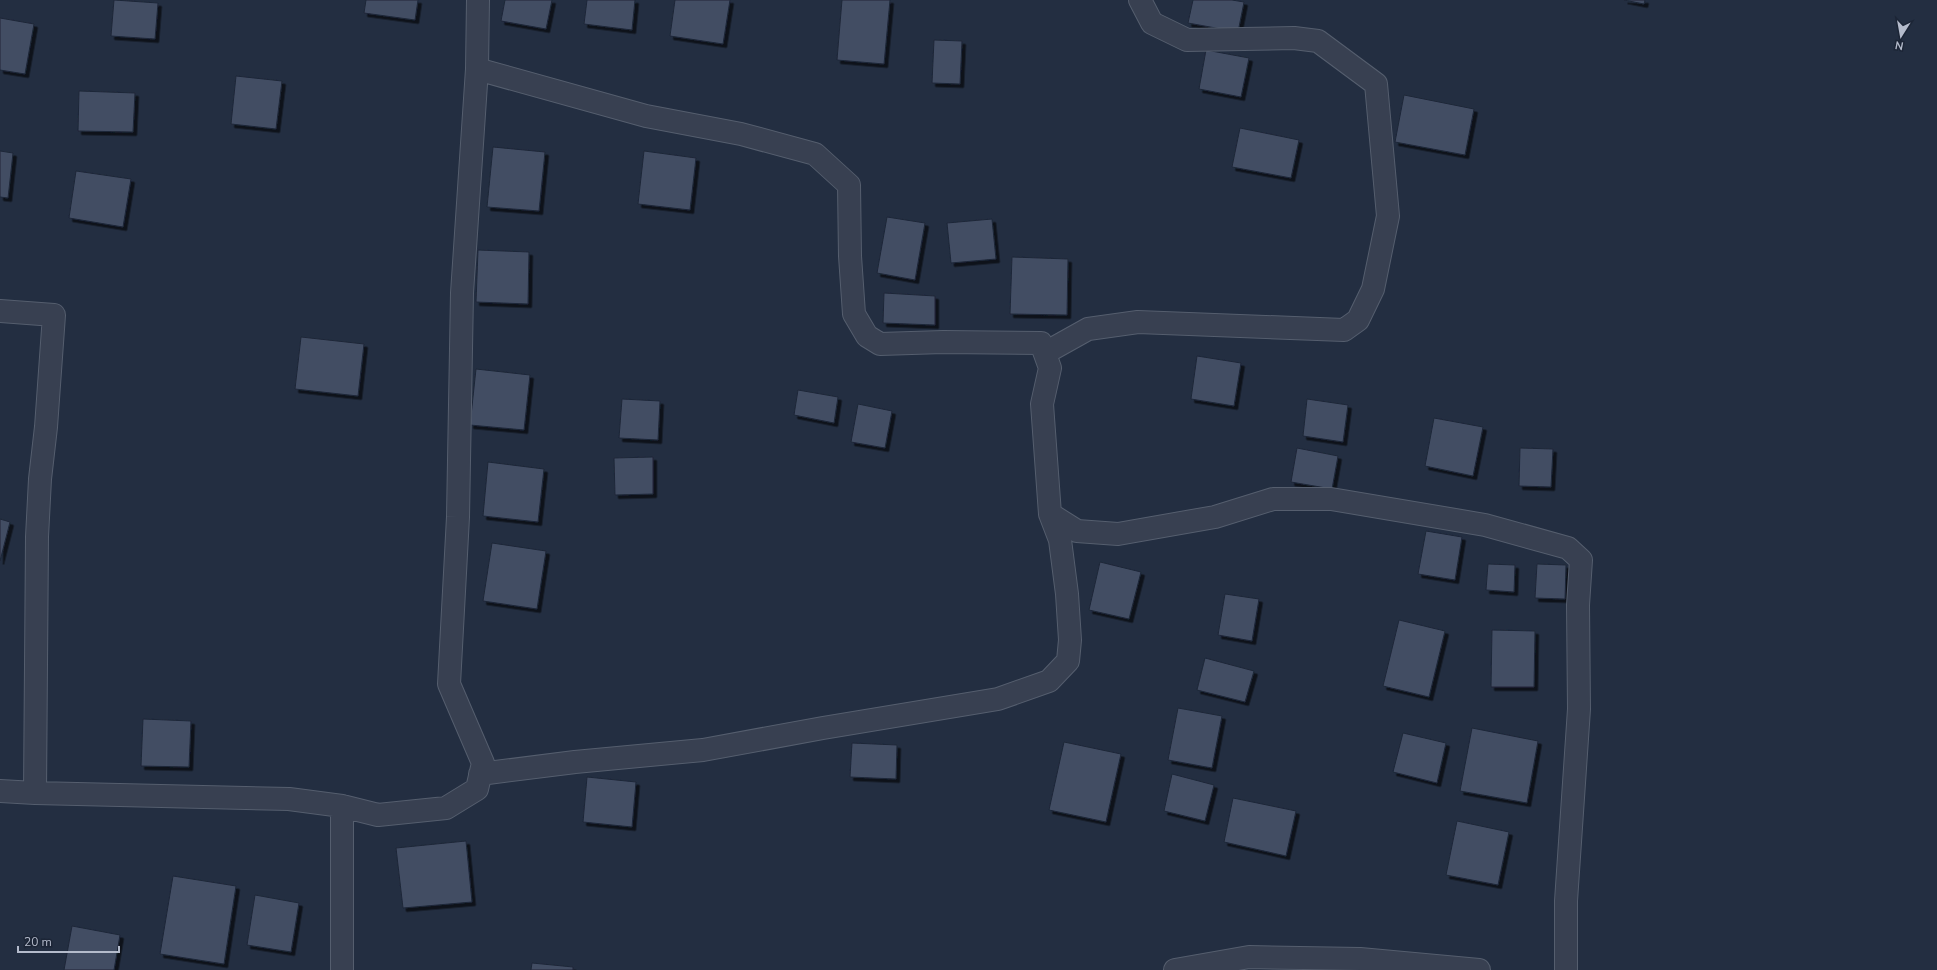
<svg xmlns="http://www.w3.org/2000/svg" width="1937" height="970" font-family="'Nunito Sans',sans-serif">
<defs>
<filter id="shadow"><feDropShadow dx="3.5" dy="3.5" stdDeviation="0" flood-color="#0009"/></filter>
</defs>
<rect width="100%" height="100%" fill="#232e41"/>
<!-- building -->
<path fill="#424d64" stroke="#1e2738" filter="url(#shadow)" d="M114,0L158,3L155,39L111,36Z
M366,0H418L415,20L364,13Z
M505,0H552L546,29L501,21Z
M587,0H635L632,30L584,24Z
M675,0H730L723,44L670,36Z
M842,0H890L884,64L837,60Z
M1193,0H1232L1244,2L1238,32L1188,23Z
M1624,0H1645L1644,4Z
M0,18L34,24L25,74L0,70Z
M934,40L962,41L960,84L932,83Z
M1206,50L1249,58L1241,97L1199,89Z
M236,76L282,81L276,129L231,124Z
M79,91L135,93L133,132L78,131Z
M1404,95L1474,109L1465,155L1395,142Z
M1240,128L1299,140L1291,178L1232,167Z
M493,147L545,152L539,211L487,207Z
M0,151L13,153L8,198L0,197Z
M644,151L696,158L690,210L638,204Z
M76,171L131,179L123,227L69,218Z
M887,217L925,223L915,280L877,273Z
M992,219L996,259L951,263L947,223Z
M478,250L529,252L528,304L476,302Z
M1012,257L1068,259L1067,315L1010,314Z
M884,293L935,296V325L883,323Z
M301,337L364,344L358,396L295,389Z
M1197,356L1241,363L1234,406L1191,399Z
M476,369L530,375L524,430L470,425Z
M798,390L838,397L834,423L794,415Z
M622,399L660,401L658,440L619,438Z
M1307,399L1348,405L1343,442L1303,436Z
M858,404L892,411L885,448L851,442Z
M1434,418L1483,427L1473,476L1425,466Z
M1297,448L1338,456L1332,489L1291,482Z
M1520,448L1553,449L1551,487L1519,486Z
M653,457V494L615,495L614,458Z
M488,462L544,469L538,522L483,516Z
M0,519L10,522L0,561Z
M1426,531L1462,537L1455,580L1418,574Z
M492,543L546,551L537,609L483,601Z
M1100,562L1141,572L1129,619L1089,610Z
M1488,564L1515,565L1514,592L1486,590Z
M1537,564L1566,565L1565,599L1535,598Z
M1225,594L1259,599L1252,641L1218,635Z
M1399,620L1445,631L1429,697L1383,686Z
M1492,630L1535,631L1534,687H1491Z
M1205,658L1254,671L1245,702L1197,690Z
M1178,708L1222,716L1212,768L1168,760Z
M143,719L191,721L189,767L141,766Z
M1472,728L1538,741L1527,803L1460,791Z
M1403,733L1446,743L1437,783L1393,772Z
M1064,742L1121,754L1106,822L1049,810Z
M852,743L897,745L896,779L850,777Z
M1172,774L1214,785L1205,821L1164,811Z
M587,777L636,782L632,827L583,822Z
M1233,798L1296,811L1286,856L1224,842Z
M1457,821L1509,832L1498,885L1446,875Z
M466,841L472,902L403,908L396,848Z
M173,876L236,886L224,964L160,954Z
M255,895L299,903L291,952L247,945Z
M72,926L120,935L114,970H64Z
M532,963L573,967V970H531Z"/>
<g fill="none" stroke-linecap="round" stroke-linejoin="round">
<!-- street casing -->
<g stroke="#555e6e" stroke-width="24">
<path id="street" d="M477,69L646,116L741,134L815,154L849,185L850,256L854,314L867,336L880,344L943,342L1041,343L1050,368L1042,404L1050,514L1077,531L1118,534L1215,517L1273,499H1331L1485,525L1568,548L1581,560L1578,605L1579,709L1566,901V970
M0,311L54,315L46,427L40,479L37,537L35,793L289,799L342,806
M1045,353L1088,329L1138,322L1344,330L1358,320L1373,289L1388,216L1376,84L1318,41L1294,38L1187,40L1152,23L1140,0
M480,774L575,762L703,750L823,728L998,699L1049,681L1068,661L1070,640L1067,594L1060,540L1050,514
M0,791L35,793
M342,970V806L378,815L446,808L477,789L483,763L449,684L458,517L462,293L477,69L478,0
M1175,970L1249,957L1360,959L1479,970"/>
</g>
<!-- street -->
<use href="#street" stroke="#384051" stroke-width="22"/>
</g>
<!-- north arrow -->
<g transform="translate(1901 36) rotate(191)" stroke="#1c2536" stroke-width="3" paint-order="stroke">
<path d="M0-3L7 15L0 10L-7 15Z" fill="#b4bbcb"/>
<text y="-6" font-size="11" font-weight="bold" text-anchor="middle" fill="#b4bbcb">N</text>
</g>
<!-- scale -->
<path d="M18 946v6h101v-6" fill="none" stroke="#b4bbcb" stroke-width="2"/>
<text x="24" y="946" font-size="12" fill="#b4bbcb" stroke="#1c2536" stroke-width="3" paint-order="stroke">20 m</text>
</svg>
